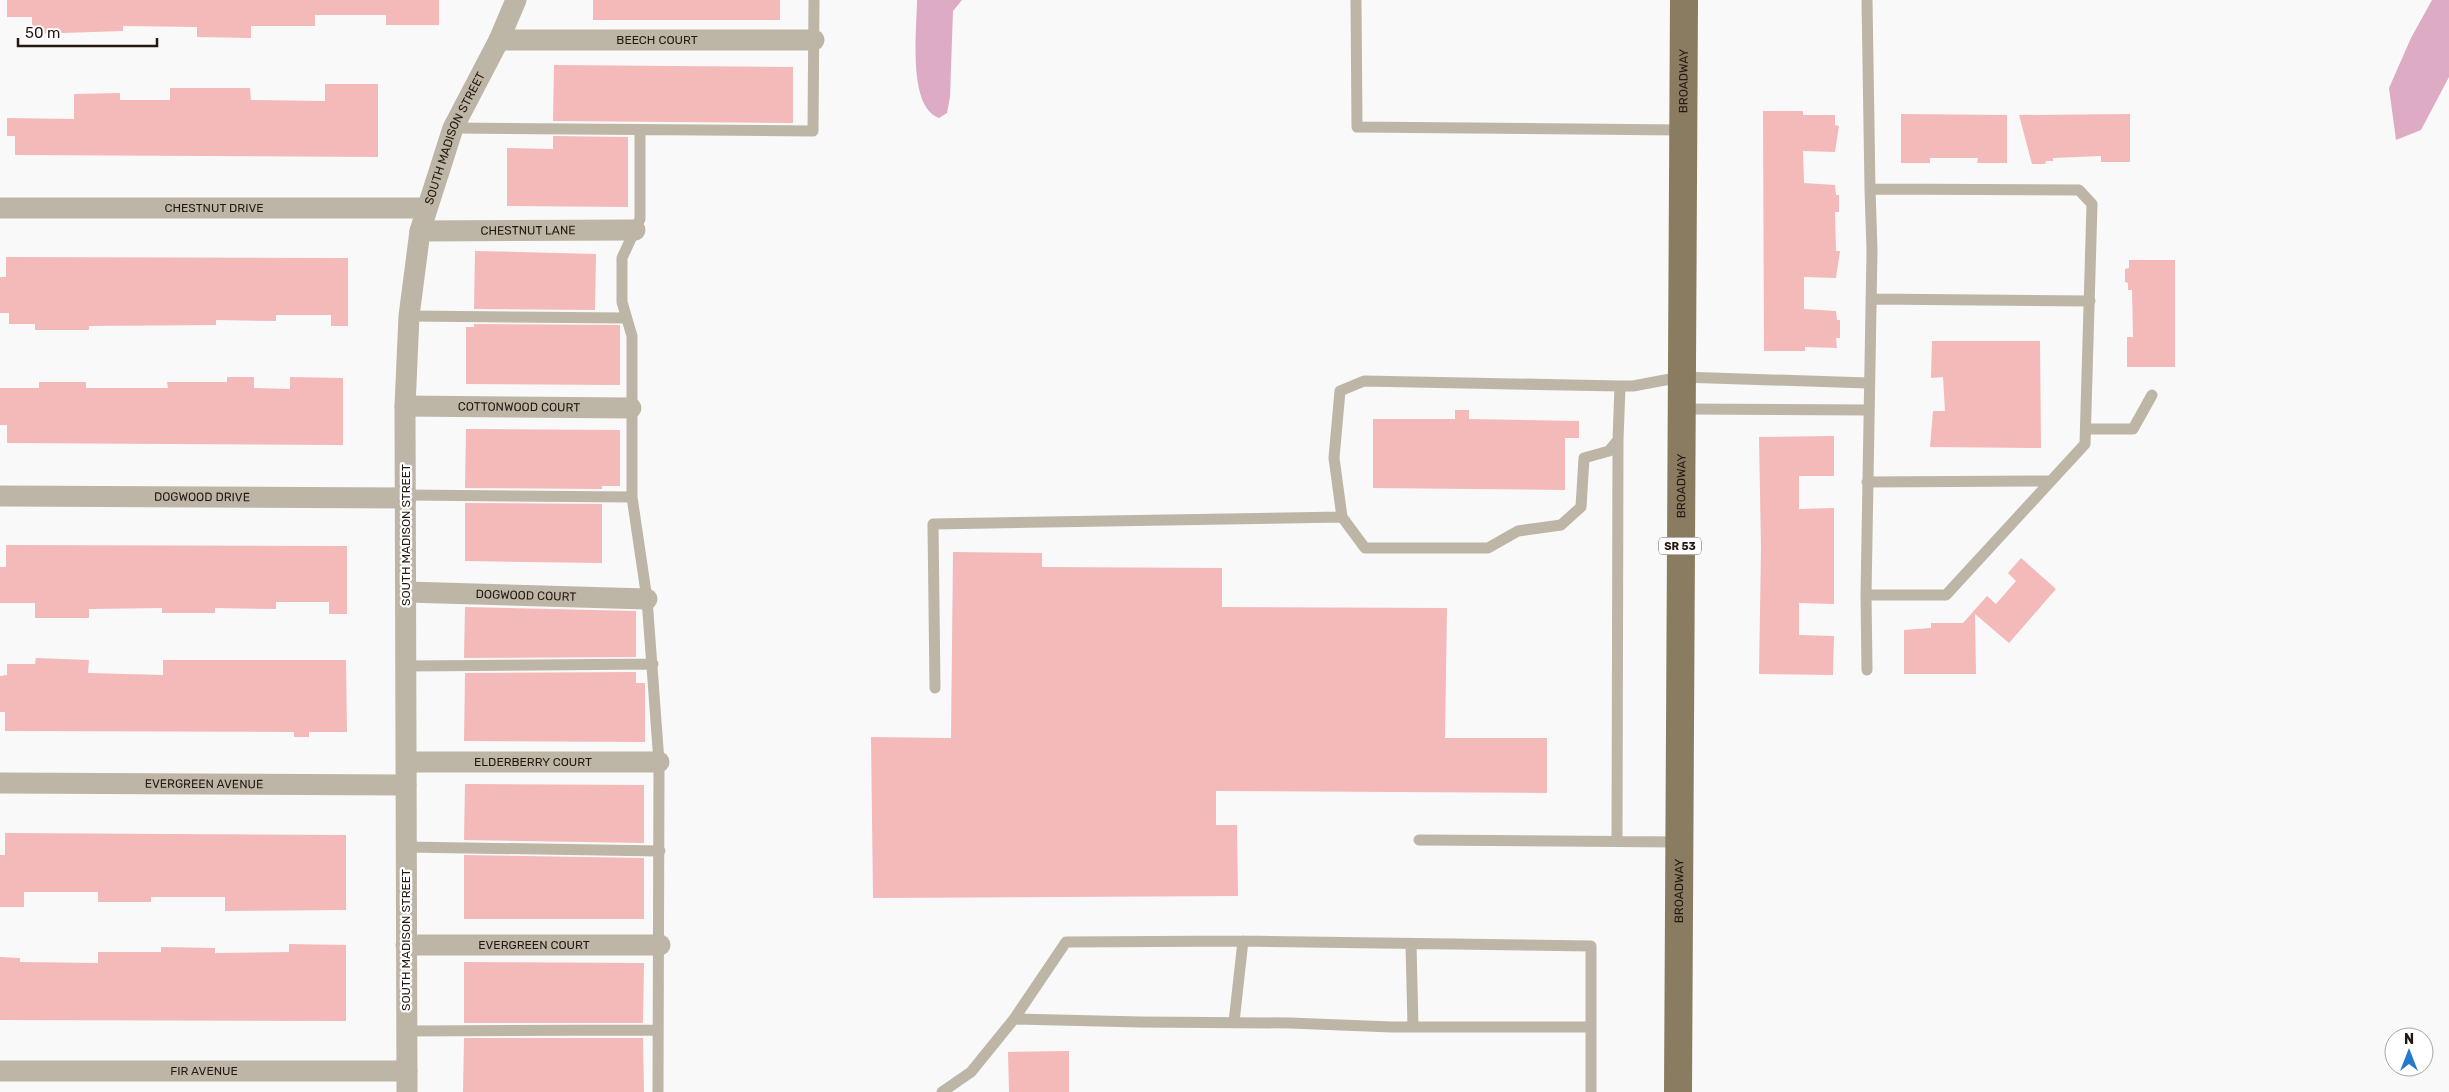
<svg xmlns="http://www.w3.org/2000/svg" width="2449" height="1092" font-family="Rubik,sans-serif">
<rect width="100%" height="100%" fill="#f9f9f9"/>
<!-- water -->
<path fill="#deabc5" d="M917,0H962L953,11L950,97L947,113L939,118C907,107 917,29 917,0Z
M2432,0H2449V77L2421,130L2396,140L2389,88L2411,38Z"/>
<!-- building -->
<path fill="#f4b9b9" d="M7,0H439V25H386V15H315V26H251V38L197,37V27L123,26V31L32,34V17H7Z
M593,0H780V20H593Z
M554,65L793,67V123L553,121Z
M325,84H378V157L15,155V136H7V118L74,119V94L120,93V100H170V88H250L251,100L325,101Z
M1763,111H1803V115H1835V125L1839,126L1835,152L1803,151L1804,183L1835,185L1836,195H1839V212H1835L1836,251H1840L1836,278L1804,277V309L1836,311L1837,320H1840V338H1836L1837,348L1805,347V351H1764Z
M1901,114L2007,115V163H1977L1978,158H1930V163H1901Z
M2130,114V162H2101V156L2053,158V161H2046L2045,164H2032L2019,115Z
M553,136L628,137V207L507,206V148L553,149Z
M475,251L596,254L595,310L474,309Z
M6,257L348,258V326H331V315H276V321L216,320V325L89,326V330H35V324H9V313H0V277H6Z
M2129,260H2175V367H2127V337H2133L2132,290H2128V283L2125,282V269L2129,268Z
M474,324L620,325V385L466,384V327H474Z
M1932,341H2040L2041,448L1930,447L1933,411H1945L1943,377L1931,378Z
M227,377H254V388L290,389V377L343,378V445L7,443V425H0V388H39V382H86V388H168L167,382H227Z
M1455,410H1469V419L1579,421V438H1565V490L1373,488V419H1455Z
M466,429L620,430V486H602V489L465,488Z
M1834,436V476H1799V509L1834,508V604L1799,603V635L1834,636L1833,675L1759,674L1761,548L1759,437Z
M465,503L602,504V563L465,561Z
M6,545L347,546V614H329V602H276V609L215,608V613H162V608L89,609V618H35V603H0V567H6Z
M953,552L1042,553V567L1222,568V607L1447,608L1445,738H1547V793L1216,791V825H1237L1238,896L873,898L871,737L951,738Z
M2021,558L2056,589L2009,643L1975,614L1976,674H1904V630L1931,628V623H1963L1987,596L1996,604L2016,581L2008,573Z
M465,607L636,611V657L464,658Z
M36,658L89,660L88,673L163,675V660H346L347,732H309V737H294V732L5,731V712H0V676L7,675V664H35Z
M636,672V683H645V742L464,741L465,673Z
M465,784L644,785V843L464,840Z
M5,833L346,835V910L225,911V897H151V902H98V892H24V907H0V855H5Z
M464,855L644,858V919H464Z
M289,944L346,945V1021L0,1020V957L20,958V962L98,963V952H161V947L215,948V953L289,952Z
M464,962L644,963L643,1023H464Z
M464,1038H643L644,1092H463Z
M1069,1051V1092H1009L1008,1052Z"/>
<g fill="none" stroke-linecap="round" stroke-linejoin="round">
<!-- lane -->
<path stroke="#bdb5a6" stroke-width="11" d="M1356,0L1357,127L1682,130
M1867,0L1870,189
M453,128L813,131L814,0
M640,130V219L622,258V302L632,336V497L647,599L659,762L658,1092
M1870,189L2079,190L2092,204L2085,444L1946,595H1866L1872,250Z
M1871,299L2090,301
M409,316L626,318
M1620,386L1618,440L1609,451L1584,458L1581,507L1561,525L1518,531L1488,548H1365L1342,517L1334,458L1340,391L1364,381L1620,386H1633L1681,377L1868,383
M1681,409L1868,410
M2086,429H2133L2152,395
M1867,482L2051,481
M406,495L632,497
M1866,595L1867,670
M406,666L653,664
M935,688L933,524L1342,517
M1419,840L1679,842
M1617,841L1618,441
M407,847L660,851
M1411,944L1413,1027
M1014,1019L1066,942L1243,941L1591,946V1027
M1234,1022L1243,941
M407,1031L658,1030
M942,1092L971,1072L1014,1019L1140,1022L1290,1023L1392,1027H1591V1092"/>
<!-- street -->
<g stroke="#bdb5a6" stroke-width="21">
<path id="s1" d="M499,40H814"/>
<path id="s2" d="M0,208H427"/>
<path id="s3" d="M420,231L635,230"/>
<path id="s4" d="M405,406L631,408"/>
<path id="s5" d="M0,496L406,498"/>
<path id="s6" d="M406,592L647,599"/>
<path id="s7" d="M407,762H659"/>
<path id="s8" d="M0,783L406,785"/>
<path id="s9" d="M406,945H660"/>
<path id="s10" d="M0,1071H407"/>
<path id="s11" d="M407,1092L405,406L409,316L420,231L453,128L499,40L516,0"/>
</g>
<!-- primary -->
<path stroke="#897c61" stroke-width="28" id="s12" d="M1678,1092L1684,0"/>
</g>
<g text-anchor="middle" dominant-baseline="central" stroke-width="4.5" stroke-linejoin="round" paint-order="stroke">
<!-- shield labels -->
<rect fill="#fff" stroke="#665d58" stroke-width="1" x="1659" y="537.5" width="42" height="17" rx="4"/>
<g font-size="11" font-weight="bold" fill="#251811">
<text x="1680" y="546">SR 53</text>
</g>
<!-- street labels -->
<g font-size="12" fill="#251811" stroke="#fff">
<text stroke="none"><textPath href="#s1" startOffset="158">BEECH COURT</textPath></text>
<text stroke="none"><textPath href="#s12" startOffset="1011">BROADWAY</textPath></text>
<text stroke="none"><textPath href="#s11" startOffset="961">SOUTH MADISON STREET</textPath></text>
<text stroke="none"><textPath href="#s2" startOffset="214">CHESTNUT DRIVE</textPath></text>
<text stroke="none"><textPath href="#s3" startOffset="108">CHESTNUT LANE</textPath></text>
<text stroke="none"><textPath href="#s4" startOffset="114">COTTONWOOD COURT</textPath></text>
<text stroke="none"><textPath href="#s12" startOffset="606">BROADWAY</textPath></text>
<text stroke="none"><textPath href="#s5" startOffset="202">DOGWOOD DRIVE</textPath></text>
<text transform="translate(406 535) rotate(-90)">SOUTH MADISON STREET</text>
<text stroke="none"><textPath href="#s6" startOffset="120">DOGWOOD COURT</textPath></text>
<text stroke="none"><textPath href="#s7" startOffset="126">ELDERBERRY COURT</textPath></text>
<text stroke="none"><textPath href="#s8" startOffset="204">EVERGREEN AVENUE</textPath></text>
<text stroke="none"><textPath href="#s12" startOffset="201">BROADWAY</textPath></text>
<text transform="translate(406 940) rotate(-90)">SOUTH MADISON STREET</text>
<text stroke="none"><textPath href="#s9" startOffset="128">EVERGREEN COURT</textPath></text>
<text stroke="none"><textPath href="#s10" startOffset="204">FIR AVENUE</textPath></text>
</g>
</g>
<!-- north arrow -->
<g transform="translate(2409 1052)"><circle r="24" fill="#ffffff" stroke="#a8a3a0"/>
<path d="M0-4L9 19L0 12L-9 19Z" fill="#257bc9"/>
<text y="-8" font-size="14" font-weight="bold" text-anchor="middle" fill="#251811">N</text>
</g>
<!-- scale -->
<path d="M18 38v8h139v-8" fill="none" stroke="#251811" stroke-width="2.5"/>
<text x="25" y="38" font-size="15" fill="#251811" stroke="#ffffff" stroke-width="4" paint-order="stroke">50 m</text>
</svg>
